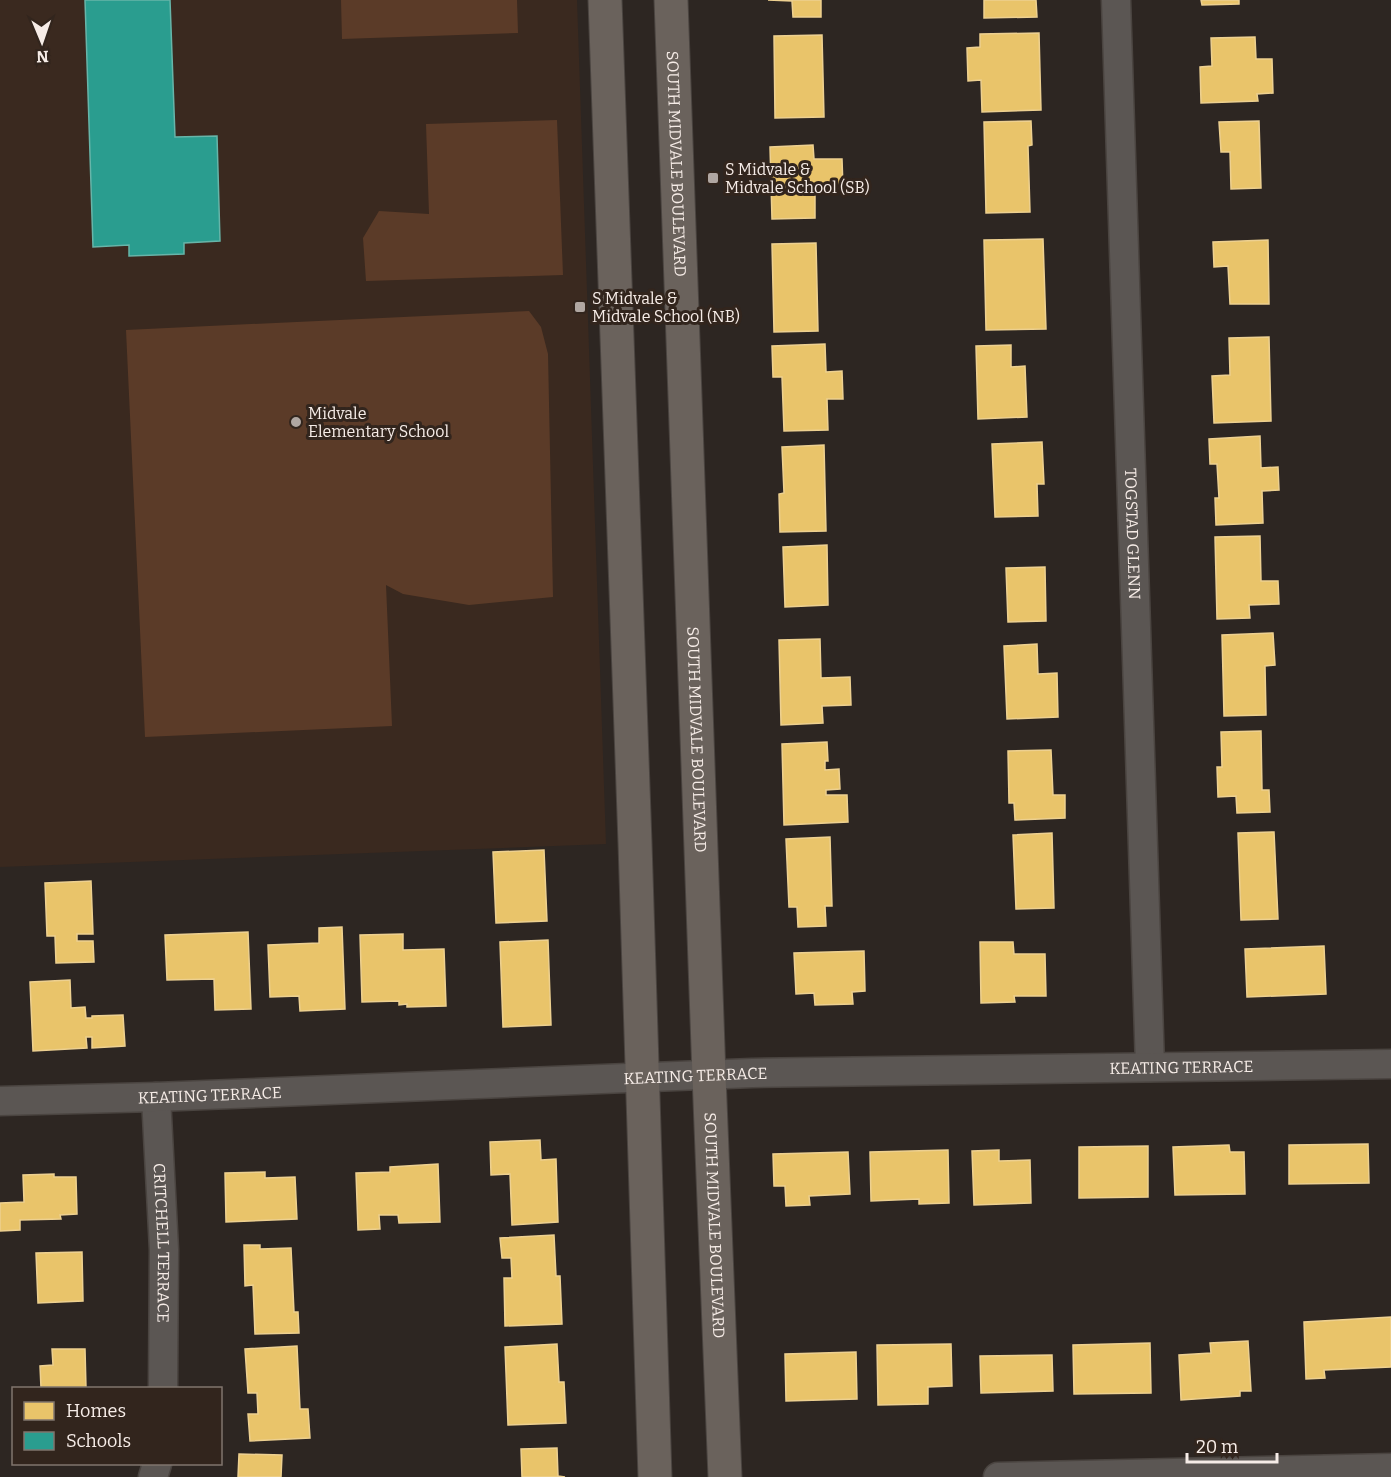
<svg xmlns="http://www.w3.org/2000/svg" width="1391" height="1477" font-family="Bitter,serif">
<rect width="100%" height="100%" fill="#2d2622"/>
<!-- built -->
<path fill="#3a291f" d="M0,0H577L606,844L0,867Z"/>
<!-- green -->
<path fill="#5b3b28" d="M341,0H517L518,33L342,39Z
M557,120L563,275L366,281L363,238L379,211L429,214L426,124Z
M529,311L541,327L548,354L553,597L469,605L403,594L386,585L392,726L145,737L126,330Z"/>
<!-- homes -->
<path fill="#e9c46a" stroke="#edd090" stroke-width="1.5" d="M768,0H821V17H793L792,1Z
M984,0H1036L1037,17L984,18Z
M1201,0H1239V4L1202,5Z
M1039,33L1041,110L982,112L981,80L968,81L967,48L980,47V34Z
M822,35L824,117L775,118L774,36Z
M1255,37L1256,59H1272L1273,93L1257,94L1258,101L1201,103L1200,67L1212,66L1211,38Z
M1031,121L1032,145L1028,146L1030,212L986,213L984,122Z
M1259,121L1261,188L1231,189L1230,152H1221L1219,122Z
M813,145L814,159H842L843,188L815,189V218L772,219L770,147Z
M1043,239L1046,329L986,330L984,240Z
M1268,240L1269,304H1230L1228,266L1214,267L1213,242Z
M816,243L818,331L774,332L772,244Z
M1269,337L1271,421L1214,423L1212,376L1230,375L1229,338Z
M825,344L826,372L842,371L843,399H827L828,430L784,431L782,377H773L772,346Z
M1011,345V367L1025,366L1027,417L978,419L976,346Z
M1260,436L1261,468L1278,467L1279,490L1262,491L1263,523L1216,525L1215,498H1219L1217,464H1210L1209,439Z
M1042,442L1044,484H1037L1038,516L995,517L992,444Z
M824,445L826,531L780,532L779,494L784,493L782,447Z
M1260,536L1261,581H1278L1279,604L1249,605L1250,618L1217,619L1215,537Z
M827,545L828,605L785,607L783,547Z
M1045,567L1046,621L1008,622L1006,568Z
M1273,633L1275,665L1265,666L1266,715L1224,716L1222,635Z
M820,639L821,678L850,677L851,705L822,706L823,723L781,725L779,640Z
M1037,644L1038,674L1057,673L1058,717L1007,719L1004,646Z
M1261,731L1262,790H1269L1270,812L1237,813L1236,796L1218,797L1217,767H1222L1221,732Z
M827,742L828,761H825V770L839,769L840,789L826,790V795H847L848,822L784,825L782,744Z
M1051,750L1053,795H1065V818L1015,820L1014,803H1009L1008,751Z
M1274,832L1278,919L1241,920L1238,833Z
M1052,833L1054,908L1016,909L1013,835Z
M830,837L832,906H825L826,926L798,927L797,907H789L786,839Z
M544,850L547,921L496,923L493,852Z
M91,881L93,934H77V941H93L94,962L56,963L55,936H47L45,883Z
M342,927L345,1009L300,1011L299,996L270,997L268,945L319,943V928Z
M248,932L251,1009L215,1010L214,979L167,980L165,935Z
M403,934V950L444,949L446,1006L407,1007V1004L399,1005V1001L362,1002L360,935Z
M548,940L551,1025L503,1027L500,942Z
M980,942H1013L1014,954H1045L1046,996H1014L1015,1002L981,1003Z
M1324,946L1326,994L1247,997L1245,949Z
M864,951L865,991L852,992L853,1004L815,1005L814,993L796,994L794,953Z
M70,980L71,1008L85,1007L86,1018H92V1016L123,1015L125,1046L92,1048V1037H86L87,1048L33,1051L30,982Z
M540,1140L541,1160L556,1159L558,1222L512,1225L510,1174L491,1175L490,1142Z
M1368,1144L1369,1183L1289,1184V1145Z
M1229,1145L1230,1152H1244L1245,1194L1175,1195L1173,1147Z
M1148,1146V1197L1079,1198V1147Z
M948,1150L949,1203L919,1204V1199L871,1201L870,1152Z
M999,1150V1161L1030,1160L1031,1203L974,1205L972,1151Z
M848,1152L850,1194L809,1196L810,1205L786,1206L785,1186H774L773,1154Z
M438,1164L440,1222L399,1223L398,1215H379L380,1229L358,1230L356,1173L390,1172V1167Z
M265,1172V1178L295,1177L297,1219L226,1222L225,1173Z
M54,1174V1177H76L77,1214L60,1215L61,1219L20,1220V1230L0,1231V1203L24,1202L23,1175Z
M554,1235L556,1276H560L562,1324L505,1326L504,1278H512L511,1258H502L500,1238Z
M244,1245H260V1249L291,1248L294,1312H298L299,1333L255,1334L253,1285L245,1286Z
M82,1252L83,1301L38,1303L36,1253Z
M1391,1317V1367L1324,1370L1325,1378L1306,1379L1304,1322Z
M1248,1341L1251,1391H1240V1396L1181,1400L1179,1355L1211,1353L1210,1343Z
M1150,1343L1151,1393L1074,1394L1073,1345Z
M557,1344L559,1382H564L566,1423L508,1425L505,1347Z
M951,1344L952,1386L928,1387V1404L878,1405L877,1345Z
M297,1346L300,1409H308L310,1438L250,1441L248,1414H258L257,1393H248L245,1349Z
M52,1349H85L86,1388H41L40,1366L53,1365Z
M856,1352L857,1399L786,1401L785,1354Z
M1052,1355L1053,1391L981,1393L980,1356Z
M557,1448L558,1476L565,1477H522L521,1449Z
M239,1454L282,1455L281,1477H238Z"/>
<!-- schools -->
<path fill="#2a9d8f" stroke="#67b5a9" stroke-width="1.5" d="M85,0H170L175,137L217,136L220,241L184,243V254L129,256V245L93,247Z"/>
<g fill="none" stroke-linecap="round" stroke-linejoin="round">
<!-- minor casing -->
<g stroke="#4a4440" stroke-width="31">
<g id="minor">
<path id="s1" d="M1116,0L1150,1067"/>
<path id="s2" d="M156,1097L164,1250L163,1388"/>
<path id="s3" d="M0,1101L156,1097L752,1073L1391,1064"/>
<path d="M153,1477L157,1464"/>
<path d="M998,1477L1391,1468"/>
</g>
</g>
<!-- major casing -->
<g stroke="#4a4440" stroke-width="35">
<g id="major">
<path d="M605,0L635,843L655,1477"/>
<path id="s4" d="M671,0L709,1076L725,1477"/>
</g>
</g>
<!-- minor -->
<use href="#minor" stroke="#5b5653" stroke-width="28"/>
<!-- major -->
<use href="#major" stroke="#6a625c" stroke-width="33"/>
</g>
<!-- markers -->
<g fill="#b0a7a2" stroke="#32251d" stroke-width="2">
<rect x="707" y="172" width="12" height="12" rx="3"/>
<rect x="574" y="301" width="12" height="12" rx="3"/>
<circle cx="296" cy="422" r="6"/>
</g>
<g text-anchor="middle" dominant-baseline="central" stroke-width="6" stroke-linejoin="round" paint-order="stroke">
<!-- street labels -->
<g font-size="16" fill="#f6ece7" stroke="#32251d">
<text stroke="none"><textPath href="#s4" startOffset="164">SOUTH MIDVALE BOULEVARD</textPath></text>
<text stroke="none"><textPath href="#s1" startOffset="534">TOGSTAD GLENN</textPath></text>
<text stroke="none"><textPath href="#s4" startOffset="740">SOUTH MIDVALE BOULEVARD</textPath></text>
<text stroke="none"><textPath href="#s3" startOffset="1182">KEATING TERRACE</textPath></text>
<text stroke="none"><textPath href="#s3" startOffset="696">KEATING TERRACE</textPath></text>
<text stroke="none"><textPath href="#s3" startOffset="210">KEATING TERRACE</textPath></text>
<text stroke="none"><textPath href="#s4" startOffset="1226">SOUTH MIDVALE BOULEVARD</textPath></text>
<text stroke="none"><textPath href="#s2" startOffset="146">CRITCHELL TERRACE</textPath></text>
</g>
<!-- poi labels -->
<g font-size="16" fill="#f6ece7" stroke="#32251d" text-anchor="start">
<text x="725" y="169">S Midvale &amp;<tspan x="725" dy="18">Midvale School (SB)</tspan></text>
<text x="592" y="298">S Midvale &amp;<tspan x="592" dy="18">Midvale School (NB)</tspan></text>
<text x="308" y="413">Midvale<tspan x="308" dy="18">Elementary School</tspan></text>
</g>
</g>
<!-- legend -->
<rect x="12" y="1387" width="210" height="78" fill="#32251d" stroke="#80756e" stroke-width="1.5"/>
<rect x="24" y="1402" width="30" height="18" fill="#e9c46a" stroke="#80756e" stroke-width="1.5"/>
<text x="66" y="1417" font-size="18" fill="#f6ece7">Homes</text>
<rect x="24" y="1432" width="30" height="18" fill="#2a9d8f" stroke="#80756e" stroke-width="1.5"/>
<text x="66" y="1447" font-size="18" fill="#f6ece7">Schools</text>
<!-- north arrow -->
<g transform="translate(42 42) rotate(178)" stroke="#32251d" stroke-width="4.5" paint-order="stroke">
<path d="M0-4.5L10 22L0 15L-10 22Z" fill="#f6ece7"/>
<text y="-9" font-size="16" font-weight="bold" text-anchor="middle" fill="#f6ece7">N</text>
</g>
<!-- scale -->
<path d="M1187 1453v9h90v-9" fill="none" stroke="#f6ece7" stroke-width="3"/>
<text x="1196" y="1453" font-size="18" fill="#f6ece7" stroke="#32251d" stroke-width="4.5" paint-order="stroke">20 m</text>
</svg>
